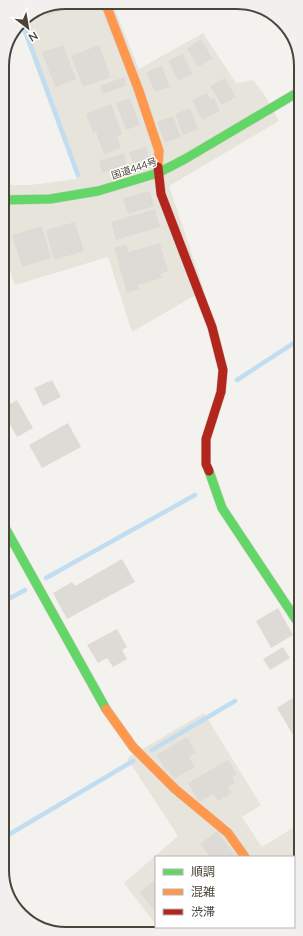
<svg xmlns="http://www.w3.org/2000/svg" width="303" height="936" font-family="Lato,'Noto Sans JP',sans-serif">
<rect width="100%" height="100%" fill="#f4f2ee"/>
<!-- residential -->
<path fill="#e7e4dc" d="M66,2H112L139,69L203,33L236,83L253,80L264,94L279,121L169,186L204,290L132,332L108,257L15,285L2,248V185H30L77,179L20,25L24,18Z
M204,713L261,805L242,817L262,847L301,823V874L294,891V857H156V925L124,883L178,836L127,758Z
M157,927H259L249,933H162Z"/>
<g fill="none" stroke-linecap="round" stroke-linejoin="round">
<!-- stream -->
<path stroke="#c0ddf1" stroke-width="4.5" d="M22,22L78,175
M237,380L300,339
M46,578L195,495
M3,602L25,590
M152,750L235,701
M3,838L133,761"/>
</g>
<!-- building -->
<path fill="#dedbd6" d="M66,2H91L84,5L83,2L47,16L45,10Z
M201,39L213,59L198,67L187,48Z
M63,45L76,79L55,87L42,52Z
M99,45L111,77L83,87L71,56Z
M183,54L193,74L178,81L168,61Z
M162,66L170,87L155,92L146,72Z
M124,77L127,85L103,94L100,86Z
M225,78L236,97L222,105L210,86Z
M207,93L211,100L214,98L220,111L202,120L192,100Z
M130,98L140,125L126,130L116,103Z
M111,104L122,134L117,136L121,148L104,155L96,132L93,133L86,114Z
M190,108L198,129L183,135L175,114Z
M173,116L181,137L165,143L157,122Z
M146,147L149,158L133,163L129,152Z
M124,153L127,166L102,173L99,161Z
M150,191L154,206L128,214L123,198Z
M155,209L160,227L116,240L111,222Z
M75,222L84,251L54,260L46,230Z
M42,226L51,258L22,267L12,235Z
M160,243L168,271L160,274L162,278L138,285L139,289L127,293L114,248L126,245L128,252Z
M52,380L61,397L43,406L34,388Z
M17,400L33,428L17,437L3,412V408Z
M68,423L81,447L42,468L29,445Z
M122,559L135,582L67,619L53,593L72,582L75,586Z
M278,608L293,635L271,648L256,621Z
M117,629L127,647L122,650L127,659L113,667L107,658L98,663L87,645Z
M283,647L290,658L270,670L263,659Z
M294,697L301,708V744L299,745L277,708Z
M187,737L196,753L189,757L195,767L174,779L168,770L166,771L157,755Z
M228,760L237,774L232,777L235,783L228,787L232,793L218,801L213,794L199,802L188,783Z
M217,831L237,857H210L200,844Z
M156,879V914L140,892Z
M221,927H245L248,933H225Z"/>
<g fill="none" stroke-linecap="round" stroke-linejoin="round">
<!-- fast casing -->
<g stroke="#d3cfc5" stroke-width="10">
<path id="fast" d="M2,200L50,199L98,191L158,173L185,159L300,91
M209,471L222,508L301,627
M3,524L106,709"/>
</g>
<!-- slow casing -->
<g stroke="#d3cfc5" stroke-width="10">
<path id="slow" d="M105,2L139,91L159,151L158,167
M106,709L133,747L175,789L228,833L245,857"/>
</g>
<!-- jam casing -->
<g stroke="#d3cfc5" stroke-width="10">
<path id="jam" d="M158,167L161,194L212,327L223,370L221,392L206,439V464L209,471"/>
</g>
<!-- fast -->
<use href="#fast" stroke="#63d668" stroke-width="9"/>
<!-- slow -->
<use href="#slow" stroke="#ff974d" stroke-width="9"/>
<!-- jam -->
<use href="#jam" stroke="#b3261e" stroke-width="9"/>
</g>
<g text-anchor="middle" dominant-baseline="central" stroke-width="3" stroke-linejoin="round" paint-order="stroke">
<!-- street labels -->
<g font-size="10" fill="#4b4439" stroke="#fff">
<text transform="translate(134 168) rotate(-18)">国道444号</text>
</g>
</g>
<!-- crop -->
<path d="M0 0H303V936H0ZM66 9H237A57 57 0 0 1 294 66V870A57 57 0 0 1 237 927H66A57 57 0 0 1 9 870V66A57 57 0 0 1 66 9Z" fill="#f1f0ef" fill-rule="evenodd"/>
<path fill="none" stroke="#4b4439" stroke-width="2" d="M66 9H237A57 57 0 0 1 294 66V870A57 57 0 0 1 237 927H66A57 57 0 0 1 9 870V66A57 57 0 0 1 66 9Z"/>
<!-- legend -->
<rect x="155" y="856" width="140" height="72" fill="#ffffff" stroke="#b7b4b0"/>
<rect x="163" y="869" width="20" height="6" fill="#63d668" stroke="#b7b4b0"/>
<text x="191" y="876" font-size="12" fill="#4b4439">順調</text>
<rect x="163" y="889" width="20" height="6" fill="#ff974d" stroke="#b7b4b0"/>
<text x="191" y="896" font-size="12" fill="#4b4439">混雑</text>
<rect x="163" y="909" width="20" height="6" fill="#b3261e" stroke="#b7b4b0"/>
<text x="191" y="916" font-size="12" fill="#4b4439">渋滞</text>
<!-- north arrow -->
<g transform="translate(28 28) rotate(149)" stroke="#ffffff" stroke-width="3" paint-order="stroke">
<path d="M0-3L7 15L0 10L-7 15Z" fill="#4b4439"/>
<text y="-6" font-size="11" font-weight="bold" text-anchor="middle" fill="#4b4439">N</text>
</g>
</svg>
